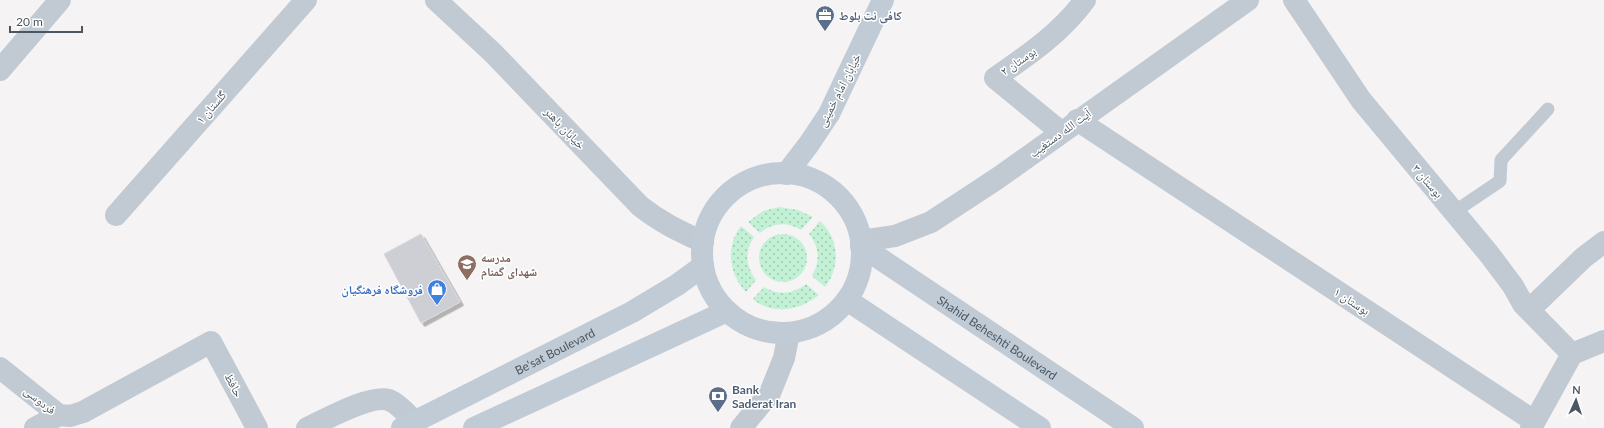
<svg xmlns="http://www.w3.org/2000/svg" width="1604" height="428" font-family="Lato,'Noto Naskh Arabic',sans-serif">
<defs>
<pattern id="grass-dots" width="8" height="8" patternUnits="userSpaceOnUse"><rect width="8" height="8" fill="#c3f1d5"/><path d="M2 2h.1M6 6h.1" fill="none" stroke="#a0c6b0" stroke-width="1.8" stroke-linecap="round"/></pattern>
<filter id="shadow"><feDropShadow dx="3.5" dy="3.5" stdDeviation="0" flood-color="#0004"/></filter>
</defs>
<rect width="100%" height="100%" fill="#f5f3f3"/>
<!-- grass -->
<path fill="url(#grass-dots)" d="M779,207L798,210L813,217L801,230C788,221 772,223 760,233L748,222L763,211Z
M820,221C839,238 841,267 825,287L812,276C820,262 820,247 809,234Z
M741,226L754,237C744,251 746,267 756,280L746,292C729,274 725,247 741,226Z
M759 258a24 24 0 1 1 48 0a24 24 0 1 1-48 0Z
M806,284L819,295C801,310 772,316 753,299L764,287C778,296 793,294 806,284Z"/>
<!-- building -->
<path fill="#cdcfd5" stroke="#d7d9de" filter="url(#shadow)" d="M421,234L460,302L421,323L384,254Z"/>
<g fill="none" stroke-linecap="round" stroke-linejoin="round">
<!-- service -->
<path stroke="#c1cad2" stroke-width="13" d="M1454,212L1500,181L1501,160L1548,109"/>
<!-- minor -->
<path stroke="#c1cad2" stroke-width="22" d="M1294,0L1361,100L1489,254L1513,286L1523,304L1572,354
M0,70L60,0
M1077,120L1534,421
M1061,132L995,78C1028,55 1061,33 1085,0
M116,215L306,0
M1529,310L1583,258L1604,242
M0,368L59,415
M59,415L70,416L83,412L211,342L257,428
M35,428L59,415
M307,428C325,420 370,394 389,400C399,404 408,415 415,422
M741,428L770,393L784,358L789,333
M1531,428L1572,354L1604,341"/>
<!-- tertiary -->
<path stroke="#c1cad2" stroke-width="22" d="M436,0L493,53L640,206C660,222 679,231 703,242
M861,241L895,236L931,222L998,178L1248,0"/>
<!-- secondary -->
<g stroke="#c1cbd6" stroke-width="22">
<circle cx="782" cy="253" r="80"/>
<path d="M786,174L809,144L829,114L883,0"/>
<path id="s1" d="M861,246L1133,428"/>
<path d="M847,300L1040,428"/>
<path id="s2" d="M402,428L632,312L677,285L703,266"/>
<path d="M474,428L727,311"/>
</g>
</g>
<!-- icons -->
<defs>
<g id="office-pin" transform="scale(1)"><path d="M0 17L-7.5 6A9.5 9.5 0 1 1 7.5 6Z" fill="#5c6f8a" stroke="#fff"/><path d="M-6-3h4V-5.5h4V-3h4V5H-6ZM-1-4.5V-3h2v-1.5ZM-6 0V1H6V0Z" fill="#fff"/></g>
<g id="school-pin" transform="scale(1)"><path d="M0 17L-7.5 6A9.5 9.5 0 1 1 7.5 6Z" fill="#8d6e63" stroke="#fff"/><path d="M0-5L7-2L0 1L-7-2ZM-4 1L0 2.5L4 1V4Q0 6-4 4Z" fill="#fff"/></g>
<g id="shop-pin" transform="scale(1)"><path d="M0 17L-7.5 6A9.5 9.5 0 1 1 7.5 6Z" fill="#3f7fe0" stroke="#fff"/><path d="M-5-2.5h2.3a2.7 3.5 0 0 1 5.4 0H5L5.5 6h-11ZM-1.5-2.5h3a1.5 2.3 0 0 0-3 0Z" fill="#fff"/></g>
<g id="bank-pin" transform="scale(1)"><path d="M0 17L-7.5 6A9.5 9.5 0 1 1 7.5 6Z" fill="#5c6f8a" stroke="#fff"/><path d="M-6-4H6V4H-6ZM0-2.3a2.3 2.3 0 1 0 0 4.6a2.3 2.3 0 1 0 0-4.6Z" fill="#fff"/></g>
</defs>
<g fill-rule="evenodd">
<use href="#office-pin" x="825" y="15"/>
<use href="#school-pin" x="467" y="264"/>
<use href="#shop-pin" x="437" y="289"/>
<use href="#bank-pin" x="718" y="396"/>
</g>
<g text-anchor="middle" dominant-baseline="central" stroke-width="3" stroke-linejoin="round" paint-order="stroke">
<!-- service labels -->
<g font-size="12" font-weight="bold" fill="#4e5e75" stroke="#fff" text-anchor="start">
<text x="839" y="15">کافی نت بلوط</text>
<text x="732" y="389">Bank<tspan x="732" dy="14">Saderat Iran</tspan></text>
</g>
<!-- street labels -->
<g font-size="12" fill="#4a5661" stroke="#fff">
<text transform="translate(1018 61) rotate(-35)">بوستان ۲</text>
<text transform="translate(839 90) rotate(-63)">خیابان امام خمینی</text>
<text transform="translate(211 107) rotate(-49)">گلستان ۱</text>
<text transform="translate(565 128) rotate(46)">خیابان باهنر</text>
<text transform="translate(1060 133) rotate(-36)">آیت الله دستغیب</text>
<text transform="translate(1428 181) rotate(50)">بوستان ۳</text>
<text transform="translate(1352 301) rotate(33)">بوستان ۱</text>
<text stroke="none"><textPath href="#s1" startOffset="164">Shahid Beheshti Boulevard</textPath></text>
<text stroke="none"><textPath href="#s2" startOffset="171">Be'sat Boulevard</textPath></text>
<text transform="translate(234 385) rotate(62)">حافظ</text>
<text transform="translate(40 400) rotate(39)">فردوسی</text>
</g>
<!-- education labels -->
<g font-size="12" font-weight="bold" fill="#785e54" stroke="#fff" text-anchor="start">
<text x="481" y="257">مدرسه<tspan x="481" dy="14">شهدای گمنام</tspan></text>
</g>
<!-- shop labels -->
<g font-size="12" font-weight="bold" fill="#366cbe" stroke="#fff" text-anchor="end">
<text x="423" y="289">فروشگاه فرهنگیان</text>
</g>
</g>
<!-- north arrow -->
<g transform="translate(1576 400) rotate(3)" stroke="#ffffff" stroke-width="3" paint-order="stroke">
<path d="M0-3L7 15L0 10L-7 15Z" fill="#4a5661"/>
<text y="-6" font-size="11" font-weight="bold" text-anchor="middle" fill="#4a5661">N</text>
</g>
<!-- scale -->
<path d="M10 26v6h72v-6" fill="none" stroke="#4a5661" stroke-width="2"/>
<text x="16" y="26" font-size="12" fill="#4a5661" stroke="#ffffff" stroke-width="3" paint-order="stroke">20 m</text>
</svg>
